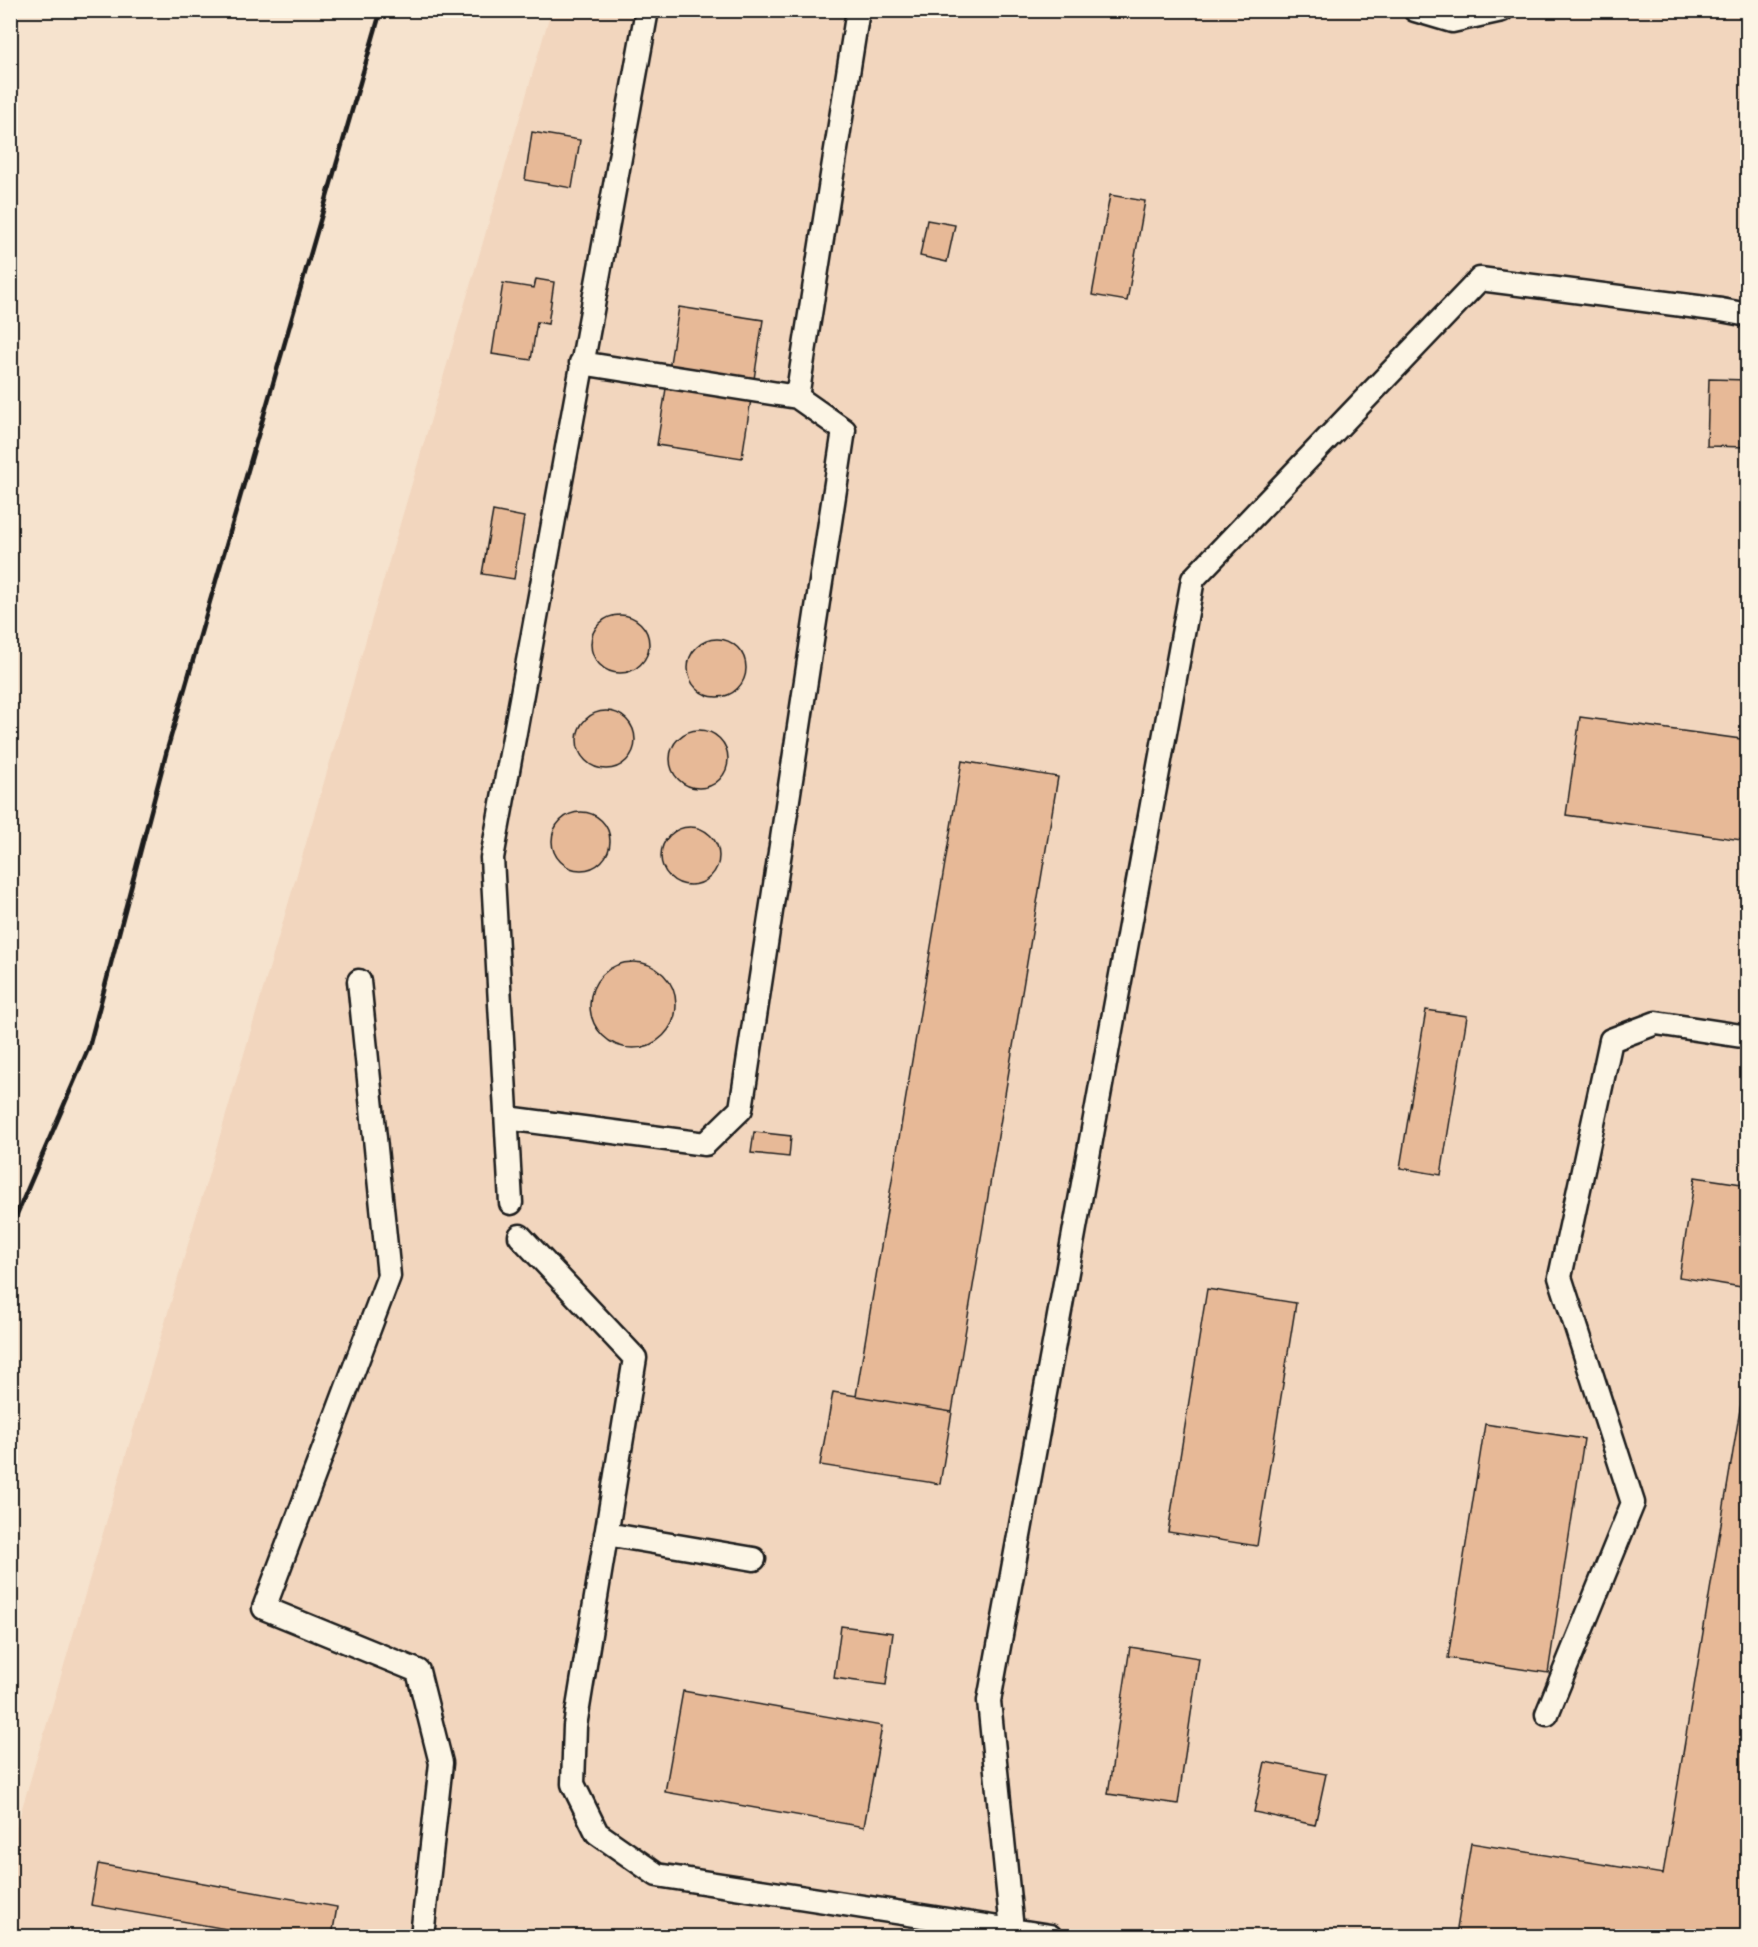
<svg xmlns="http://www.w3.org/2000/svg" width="1758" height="1947" font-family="'Gochi Hand',sans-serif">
<rect width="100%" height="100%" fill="#f6e3ce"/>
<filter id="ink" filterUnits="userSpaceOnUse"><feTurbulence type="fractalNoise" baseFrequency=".0167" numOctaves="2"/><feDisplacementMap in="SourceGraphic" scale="12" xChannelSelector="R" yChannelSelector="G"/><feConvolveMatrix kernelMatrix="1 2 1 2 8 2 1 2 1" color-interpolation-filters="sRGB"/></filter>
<g filter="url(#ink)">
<!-- built -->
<path fill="#f2d6be" d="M551,11H1747V1936H11L10,1849Z"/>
<!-- building -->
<path fill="#e7b997" stroke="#1c1c1c" stroke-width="1.5" d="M532,132L580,140L572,188L525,180Z
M1110,195L1145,201L1127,301L1092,295Z
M927,220L955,225L947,262L920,256Z
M536,279L554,282L548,324L537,322L531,360L492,354L503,283L534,288Z
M679,307L763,320L742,458L657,445Z
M1709,379L1748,380V447L1707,446Z
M493,511L524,517L514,579L482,574Z
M591 644a29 29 0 1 1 58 0a29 29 0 1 1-58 0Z
M688 668a29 29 0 1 1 58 0a29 29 0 1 1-58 0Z
M577 740a29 29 0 1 1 58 0a29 29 0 1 1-58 0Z
M1580,717L1748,740V841L1566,815Z
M670 759a29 29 0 1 1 58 0a29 29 0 1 1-58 0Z
M962,761L1058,777L952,1412L856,1396Z
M552 841a29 29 0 1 1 58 0a29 29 0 1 1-58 0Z
M661 856a29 29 0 1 1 58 0a29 29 0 1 1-58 0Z
M590 1005a43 43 0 1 1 86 0a43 43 0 1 1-86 0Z
M1426,1010L1467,1016L1441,1175L1400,1168Z
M754,1132L791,1136L789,1157L751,1153Z
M1695,1177L1748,1185V1288L1679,1277Z
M1207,1289L1296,1303L1257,1546L1168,1532Z
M1748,1361V1936L1456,1935L1471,1843L1663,1874Z
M833,1392L952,1412L940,1484L820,1465Z
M1485,1424L1584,1439L1548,1673L1448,1658Z
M841,1626L893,1633L886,1685L834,1678Z
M1130,1647L1199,1658L1178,1804L1108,1794Z
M683,1691L882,1726L864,1827L665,1792Z
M1265,1762L1326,1774L1315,1825L1254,1812Z
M98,1864L337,1907L332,1936H266L91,1905Z"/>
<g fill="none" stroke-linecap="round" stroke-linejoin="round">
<!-- service casing -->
<g stroke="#1c1c1c" stroke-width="27">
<path id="service" d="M1415,10L1452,21L1502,10
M581,363L797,397L858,10
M359,981L389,1276L264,1608L418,1671L441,1763L422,1936
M507,1118L705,1144L741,1109L844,430L797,397
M511,1203L492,858L647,10
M520,1236L635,1358L575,1726L573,1784L597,1833L657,1875L1050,1936
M606,1534L754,1559
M1547,1714L1633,1503L1560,1277L1611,1040L1656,1023L1748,1037
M1012,1930L989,1701L1193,579L1480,279L1721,310L1748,315"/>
</g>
<!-- service -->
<use href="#service" stroke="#fcf5e5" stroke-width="22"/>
<!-- rail -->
<path stroke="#1c1c1c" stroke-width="4.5" d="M10,1230L89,1047L167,750L381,10"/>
</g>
</g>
<!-- margin -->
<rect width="1758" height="1947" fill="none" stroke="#fcf5e5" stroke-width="36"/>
<rect x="18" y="18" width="1722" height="1911" fill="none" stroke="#1c1c1c" stroke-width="2" filter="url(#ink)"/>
</svg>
